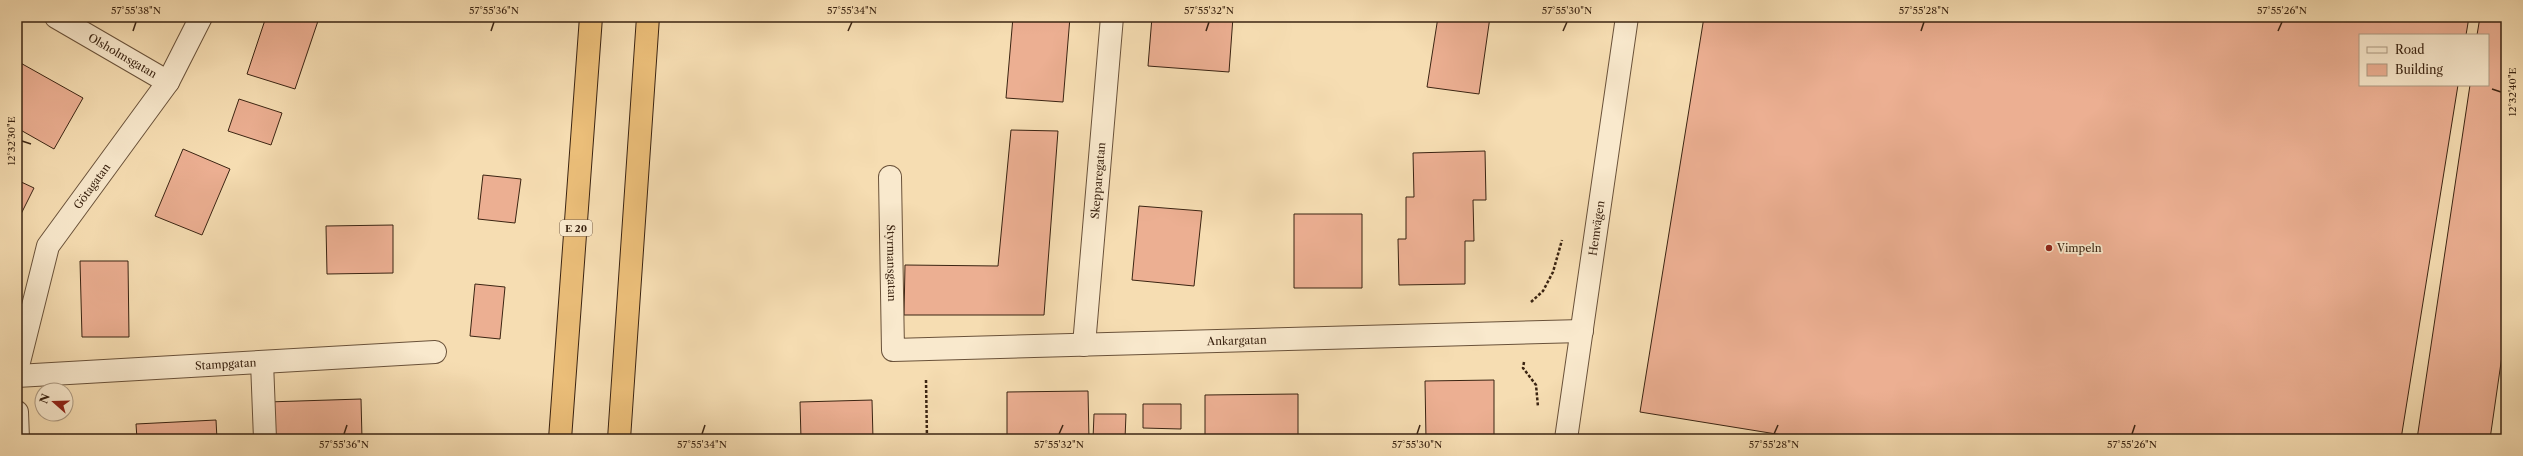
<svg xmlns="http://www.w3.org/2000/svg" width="2523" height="456" font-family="'Libre Caslon Text',serif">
<rect width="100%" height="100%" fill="#f6ddb2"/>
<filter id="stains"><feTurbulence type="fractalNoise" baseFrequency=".005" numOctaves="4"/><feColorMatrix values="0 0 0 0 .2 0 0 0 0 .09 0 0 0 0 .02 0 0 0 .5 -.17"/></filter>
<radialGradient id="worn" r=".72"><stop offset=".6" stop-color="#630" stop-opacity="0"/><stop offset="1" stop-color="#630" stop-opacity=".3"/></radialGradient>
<!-- building -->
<path fill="#ecaf92" stroke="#3b2412" d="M266,17H306L318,21L295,89L247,74Z
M1013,17H1070L1063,102L1006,98Z
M1152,17H1233L1229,72L1148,66Z
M1438,17H1490L1479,94L1427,87Z
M1704,17H2469L2466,35H2360V85H2458L2401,439H1807L1640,412Z
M2480,17H2506V328L2490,439H2417L2470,85H2488V35H2477Z
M17,61L83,98L54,149L17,128Z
M239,99L282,113L271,145L228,131Z
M1011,130L1058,131L1044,315H904L905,265L998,266Z
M183,149L230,169L202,235L155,216Z
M1485,151L1486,200H1473L1474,241H1465V284L1399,285L1398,239H1406V197H1414L1413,153Z
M483,175L521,179L515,223L478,219Z
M17,180L34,188L17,222Z
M1139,206L1202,211L1194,286L1132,280Z
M1294,214H1362V288H1294Z
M393,225V273L327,274L326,226Z
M80,261H128L129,337H82Z
M475,284L505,287L500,339L470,336Z
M1494,380V439H1426L1425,381Z
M1088,391L1089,439H1007V392Z
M1298,394V439H1205V395Z
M361,399L362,439H269L267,402Z
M872,400L873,439H801L800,402Z
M1143,404H1181V429L1143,428Z
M1094,414H1126L1125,439H1093Z
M216,420L217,439H137L136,424Z
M93,435V439H52V437Z"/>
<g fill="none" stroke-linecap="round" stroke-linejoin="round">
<!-- minor casing -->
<g stroke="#6a523a" stroke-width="24">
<g id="minor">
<path id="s1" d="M56,17L168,82"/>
<path id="s2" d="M890,177L893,350L1582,331"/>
<path id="s3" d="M1084,345L1112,17"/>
<path d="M262,362L265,439"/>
<path id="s4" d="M17,370L48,246L168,82L201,17"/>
<path id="s5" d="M17,376L435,352"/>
<path d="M17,412L18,439"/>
<path id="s6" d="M1566,439L1627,17"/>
</g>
</g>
<!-- highway casing -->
<g stroke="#3b2412" stroke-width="24">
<path id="highway" d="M560,439L591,17
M619,439L648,17"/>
</g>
<!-- path -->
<path stroke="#3b2412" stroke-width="2.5" stroke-dasharray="3 2" stroke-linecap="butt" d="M1531,302L1543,291L1553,272L1562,240
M1524,362L1523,368L1536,385L1538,407
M926,380L927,439"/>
<!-- minor -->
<use href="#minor" stroke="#f9e9cd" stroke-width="22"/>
<!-- highway -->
<use href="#highway" stroke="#ebbe79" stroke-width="22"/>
</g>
<!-- ticks -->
<path fill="none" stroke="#3b2412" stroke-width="1.5" d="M133,31L136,22M491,31L494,22M848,31L852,22M1206,31L1209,22M1563,31L1567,22M1921,31L1924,22M2278,31L2282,22M2492,89L2501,92M22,141L31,144M344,434L347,425M702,434L705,425M1059,434L1063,425M1417,434L1420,425M1774,434L1778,425M2132,434L2135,425"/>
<!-- markers -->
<circle fill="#8f2418" stroke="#f9e9cd" stroke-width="1.5" cx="2049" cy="248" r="4"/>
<g text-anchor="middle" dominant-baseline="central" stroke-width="3.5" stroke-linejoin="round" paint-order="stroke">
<!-- shield labels -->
<rect fill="#f9e9cd" stroke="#745f4a" stroke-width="1" x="560" y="220" width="32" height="16" rx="3"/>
<g font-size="10" font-weight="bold" fill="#3b2412">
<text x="576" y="228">E 20</text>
</g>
<!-- street labels -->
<g font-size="11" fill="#3b2412" stroke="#f9e9cd">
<text stroke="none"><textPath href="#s1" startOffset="77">Olsholmsgatan</textPath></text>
<text stroke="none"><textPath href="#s3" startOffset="165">Skepparegatan</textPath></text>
<text stroke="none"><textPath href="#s4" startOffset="202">Götagatan</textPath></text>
<text stroke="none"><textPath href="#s6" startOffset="213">Hemvägen</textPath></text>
<text stroke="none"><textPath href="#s2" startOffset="86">Styrmansgatan</textPath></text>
<text stroke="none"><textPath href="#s2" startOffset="517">Ankargatan</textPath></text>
<text stroke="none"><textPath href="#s5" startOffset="209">Stampgatan</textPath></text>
</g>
<!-- poi labels -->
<g font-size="11" fill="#3b2412" stroke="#f9e9cd" text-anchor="start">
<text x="2057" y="248">Vimpeln</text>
</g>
</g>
<!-- margin -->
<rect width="2523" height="456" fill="none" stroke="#f6ddb2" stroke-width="44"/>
<!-- legend -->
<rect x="2359" y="34" width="130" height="52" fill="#f9e9cd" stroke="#ad9a82"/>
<rect x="2367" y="47" width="20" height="6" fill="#f9e9cd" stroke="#ad9a82"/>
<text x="2395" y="54" font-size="12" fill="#3b2412">Road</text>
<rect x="2367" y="64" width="20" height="12" fill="#ecaf92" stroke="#ad9a82"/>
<text x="2395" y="74" font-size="12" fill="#3b2412">Building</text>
<!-- north arrow -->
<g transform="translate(54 402) rotate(290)"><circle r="19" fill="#f9e9cd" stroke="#ad9a82"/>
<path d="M0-3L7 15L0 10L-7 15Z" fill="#8f2418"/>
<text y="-6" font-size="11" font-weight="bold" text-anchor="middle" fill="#3b2412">N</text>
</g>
<rect x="22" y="22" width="2479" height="412" fill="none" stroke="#3b2412" stroke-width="1.5"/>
<g font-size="10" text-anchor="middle" fill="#3b2412">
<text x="136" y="14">57°55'38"N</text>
<text x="494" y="14">57°55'36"N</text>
<text x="852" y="14">57°55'34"N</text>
<text x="1209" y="14">57°55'32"N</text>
<text x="1567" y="14">57°55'30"N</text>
<text x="1924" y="14">57°55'28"N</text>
<text x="2282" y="14">57°55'26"N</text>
<text transform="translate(2512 92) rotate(-90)" y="4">12°32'40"E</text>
<text transform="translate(11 141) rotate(-90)" y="4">12°32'30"E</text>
<text x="344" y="448">57°55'36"N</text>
<text x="702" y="448">57°55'34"N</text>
<text x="1059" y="448">57°55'32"N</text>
<text x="1417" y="448">57°55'30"N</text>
<text x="1774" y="448">57°55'28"N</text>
<text x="2132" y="448">57°55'26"N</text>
</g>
<rect width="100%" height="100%" filter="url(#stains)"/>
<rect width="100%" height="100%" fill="url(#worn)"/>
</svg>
